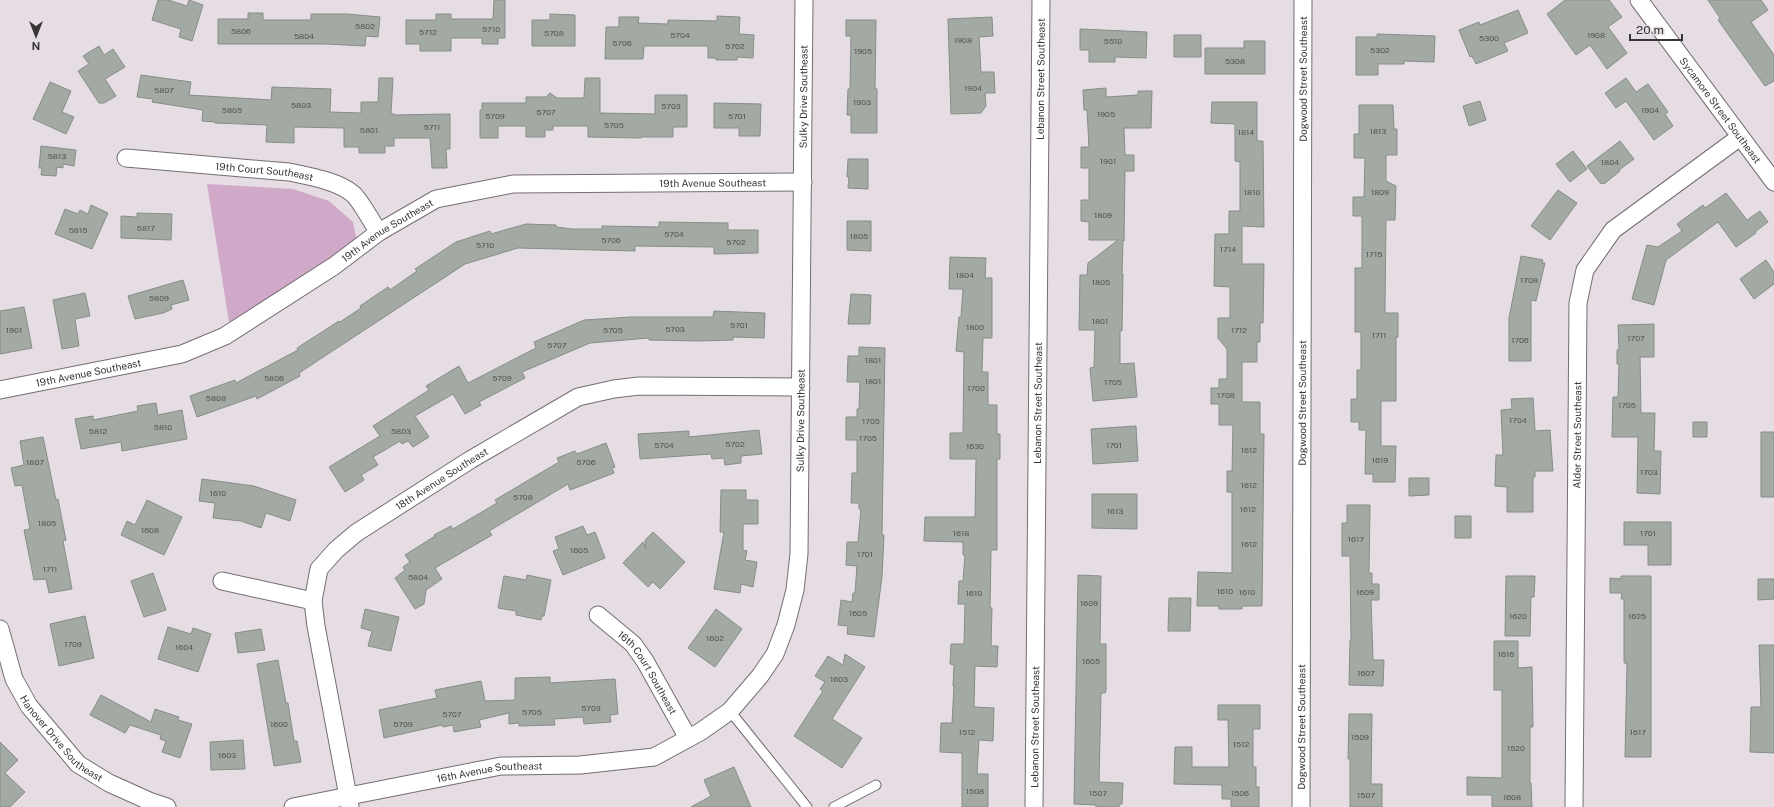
<svg xmlns="http://www.w3.org/2000/svg" width="1774" height="807" font-family="'Public Sans',sans-serif">
<rect width="100%" height="100%" fill="#e5dde3"/>
<!-- green -->
<path fill="#d0a9c9" d="M207,184L293,189L329,201L353,222L357,241L329,265L229,322Z"/>
<!-- building -->
<path fill="#a3aaa4" stroke="#868d87" d="M158,0H168L187,6L189,0L203,5L192,41L179,37L181,29L152,20Z
M494,0H505V38H498V44H482V38H451V51H420V44H406V20H436V14H451V19H493Z
M1565,0H1609L1622,17L1608,27L1627,53L1607,69L1590,45L1576,55L1547,14Z
M1708,0H1761L1768,10L1751,22L1774,55V81L1765,86L1718,20L1720,18Z
M1518,10L1528,33L1504,43L1508,51L1476,64L1472,56L1470,57L1459,30L1479,22L1480,25Z
M248,13H263V20H311V14H347L380,17L378,37L366,36L365,46L326,44H218V19H248Z
M550,14L575,15V46H532V20H550Z
M717,16L740,17L739,34L754,35L753,58L737,57V60H716V58H708V46H644L643,59H605L606,27H619V17H639L638,23L668,24V20L717,21Z
M992,17L993,36L979,37L981,72H994L995,93H985L986,106L981,113L951,114L948,19Z
M846,20H876L875,89H877V133H851V115H847L848,89H850L851,36H846Z
M1080,29L1147,32L1146,58L1115,57V62H1089V50H1080Z
M1377,34L1435,36L1434,62L1404,61V64H1378V75H1356V37H1377Z
M1174,35H1201V57H1174Z
M1244,41H1265V74H1205V48H1244Z
M99,46L104,55L113,49L125,67L105,79L116,96L104,103H99L78,71L89,64L83,56Z
M141,75L191,82L189,95L271,100L272,87L331,89L330,112L361,113V102H378L379,78H393L391,114H394V115L450,114V149H446L447,168H432L430,138H394V146H385V153H359V147H344V128L294,127V143L266,142L267,125L215,123V122L202,121L203,110L152,102L153,99L137,97Z
M585,78H600V113L655,114V95H687V127H673V137H641V138L588,137V126H553V130H545V137H526V126H498V138H480V110H482V103H526V97H546L550,93L557,98H584Z
M1626,78L1636,92L1648,84L1668,112L1665,114L1673,126L1654,140L1626,101L1616,108L1605,93Z
M50,82L71,91L62,112L74,117L66,134L33,119Z
M1106,88V97L1138,95V91H1152L1151,128H1124L1125,155H1134V171H1125L1124,241L1123,240L1122,274H1123L1122,331H1120V364L1134,363L1137,397L1093,401L1090,368L1094,367L1095,330H1079L1080,275H1087L1088,263L1118,240H1089V222L1081,221V200H1089V168H1081V147H1089L1087,110H1084L1083,90Z
M1480,101L1486,120L1469,126L1463,106Z
M1212,102H1257V141H1263L1264,227L1242,226V264H1264L1263,323H1260V342H1257V362H1242V402H1260V434H1264L1262,606H1242V609H1219V606H1197L1198,572L1232,573V492H1227V471H1232L1233,425H1219V404H1211V388H1219V379H1227V349L1218,338V318H1230V287L1214,286L1215,234H1229V211H1240V162L1235,161V124L1211,123Z
M714,103L761,104L760,136H739V128H714Z
M1359,105H1393L1394,129H1397V155H1386V181L1396,186L1395,220H1386L1385,309V313H1398V337H1396V401H1381V446H1396L1395,482H1373V474H1365L1366,430H1359V422H1351V399H1357V370H1361V332H1355V268H1362V216H1353V197H1364L1365,158H1354V134H1359Z
M1620,141L1634,159L1619,170L1620,171L1604,184L1603,183L1601,184L1587,166Z
M41,146L76,150L74,166L63,164V168L57,167L56,176L41,175L42,168H39Z
M1573,151L1587,169L1570,182L1556,164Z
M848,159H868V189L848,188L849,177H847Z
M1558,190L1577,203L1550,240L1531,226Z
M1726,193L1747,220L1760,211L1768,222L1755,232L1756,233L1736,247L1718,222L1666,260L1654,305L1632,299L1647,245L1658,247L1682,231L1677,224L1703,205L1705,208Z
M91,205L108,213L92,249L55,234L65,209L78,214L80,210L88,214Z
M137,213L172,214L171,240L121,238V216L137,217Z
M847,221H871V251L847,250Z
M659,222L728,223V230H758V253L714,254V247L635,246V251L518,248L465,264L299,373L300,376L257,399L256,396L197,417L190,396L235,380L236,383L298,350L297,348L339,321L340,322L361,308L360,306L388,287L390,290L417,271L415,269L456,242L490,231L491,234L526,224L556,225V227L572,229H602V226L659,227Z
M1521,256L1543,260L1542,263H1545L1536,301L1531,300V361H1509V318Z
M950,257L986,258L985,278H992V338H983L982,372H988V405H997V434H1000V459H997V550H991L990,608H992L991,646H998L997,667L975,666L974,707L994,708L993,741L979,740L977,774H988V807H962V753L940,752L941,723H952L954,686H953L954,665L950,664L951,644H964L965,604H958L959,581H963L965,555H963V542L924,541L925,517H975L976,459H950V433H963L964,352L956,351L959,317H961L963,289H949Z
M1766,260L1774,272V284L1754,299L1740,279Z
M183,280L189,300L171,305L172,309L163,313L135,319L128,296Z
M85,293L90,316L75,319L79,346L62,349L53,300Z
M851,294L871,295L870,324H848Z
M24,307L32,348L0,354V311Z
M714,311L765,313L764,338L733,337V340L701,341L649,340V338L590,343L522,372L525,378L479,402L481,405L465,414L453,394L415,416L429,437L413,447L408,441L402,444L400,441L373,457L378,465L361,475L364,480L345,492L329,467L380,436L373,426L429,390L426,386L459,366L468,383L536,348L534,342L584,320L631,317H713Z
M1654,324V357H1640L1641,413H1655L1654,451H1661L1660,494L1637,493L1638,437H1612L1613,397H1618L1619,364H1617V350H1619L1618,325Z
M859,347L885,348L882,535H884L882,577L874,637L847,634L848,626L838,625L841,600L852,602L853,593H855L857,566L846,565L847,542H858L861,509H859V503H851L852,473H857V440H846V417H857V409H859L860,382H847L848,356H859Z
M1533,398L1535,431L1550,430L1553,471H1535V477H1533V512H1507V487L1495,486L1496,455H1503L1501,410L1512,409L1511,399Z
M156,403L158,415L182,410L187,439L122,451L121,442L81,449L75,419L93,416V420L138,411L137,406Z
M1693,422H1707V437H1693Z
M1136,426L1138,461L1093,464L1091,429Z
M759,430L762,454L741,456V463L725,465L724,458L712,459L711,454L640,459L638,434L689,431V437Z
M1761,432H1774V497H1761Z
M43,437L56,500L58,499L66,540L63,541L72,589L49,593L46,579L34,580L24,530L30,529L22,485L15,486L11,468L24,465L20,441Z
M606,443L615,467L612,468L614,473L570,490L568,484L489,531L492,535L435,568L442,579L426,590L424,604L415,609L395,578L405,570L403,567L410,562L405,555L435,536L434,535L451,526L453,529L497,503L495,500L559,462L557,458L575,451L577,454Z
M1409,478H1429V495L1409,496Z
M202,479L254,486L296,500L290,521L266,513L261,528L241,521L213,518L215,503L199,501Z
M721,490H746V500H758V524H743V550L747,551L745,560L757,562L753,587L741,584L740,593L714,589L724,532H720Z
M1092,494H1137V529L1092,528Z
M147,500L182,517L164,555L121,535L127,521L135,525Z
M1347,505H1370L1369,573H1372V584H1379V600H1371L1373,660H1384L1383,686L1349,685L1350,640H1351L1350,556H1342V523H1347Z
M1455,516H1471V538H1455Z
M1624,522H1671V565H1648V545H1624Z
M583,526L587,535L595,532L605,558L563,575L553,551L559,549L555,537Z
M653,532L685,562L660,589L653,582L648,587L623,563L643,542L646,549L645,540Z
M153,573L166,610L144,617L131,581Z
M527,575L551,580L544,616H542L541,620L516,615V611L498,608L504,576L526,580Z
M1078,575L1101,576L1100,644H1106V691L1105,693H1101L1099,782L1123,783L1122,804H1119V807H1096V805L1074,804Z
M1506,576H1535L1534,597H1531L1530,636H1505Z
M1621,576H1651V757H1625L1627,663H1624V599H1621L1622,593H1610V578L1621,579Z
M1758,579H1774V599L1758,600Z
M1169,598H1191L1190,631H1168Z
M365,609L399,617L391,651L368,646L372,631L361,628Z
M716,609L742,629L715,667L688,648Z
M85,616L94,658L59,666L50,624Z
M168,627L191,634L193,628L211,634L198,672L158,659Z
M261,629L265,650L238,653L235,633Z
M1494,641H1518V668L1532,667L1533,727H1530V783H1531L1532,807H1492V795H1467V777L1502,778V690H1494Z
M1759,645H1774V753L1750,752L1751,707H1761Z
M845,654L865,667L832,719L862,738L842,768L794,736L823,691L820,689L825,682L815,676L828,656L843,665Z
M278,660L286,703H288L294,741H297L301,762L274,766L257,664Z
M550,677V683L615,679L618,714L610,715L611,722L584,724L583,717L554,719L555,725L519,726V723L509,724V713L479,720L481,727L454,732L453,725L443,727L442,725L384,738L379,710L437,698L435,690L481,681L485,701L515,700V678Z
M101,695L151,722L155,709L179,717L178,720L192,724L180,758L162,752L166,741L160,739L161,735L130,725L125,733L90,715Z
M1218,705H1260V729H1253V767H1256V787H1259V807H1231V799H1222V785L1174,784L1175,747H1192V767H1229L1228,720H1218Z
M1349,714H1372L1371,784H1382V807H1350V759H1348Z
M243,740L245,769L211,770L210,742Z
M0,742L18,760L5,773L25,792L10,807H0Z
M734,767L751,807H691L711,796L704,780Z"/>
<g fill="none" stroke-linecap="round" stroke-linejoin="round">
<!-- lane casing -->
<g stroke="#746d72" stroke-width="11">
<path id="lane" d="M730,711L807,807
M834,807L876,785"/>
</g>
<!-- street casing -->
<g stroke="#746d72" stroke-width="19">
<g id="street">
<path id="s1" d="M1639,0L1774,182"/>
<path id="s2" d="M126,158L289,172C308,176 338,181 353,194C361,201 372,223 379,232"/>
<path id="s3" d="M0,390L182,354L225,336L334,266L379,232L436,199L513,184L803,182"/>
<path d="M222,581L313,601"/>
<path id="s4" d="M598,615L633,644L645,661L688,738"/>
<path id="s5" d="M0,629L14,679L29,706L78,764L109,783L149,801L167,807"/>
<path id="s6" d="M293,807L501,766L580,765L654,757L700,732L730,711L760,676L775,654L786,625L795,590L799,554L804,0"/>
<path id="s7" d="M350,807L316,626L313,601L319,569L336,550L356,533L470,460L578,397L614,389L639,386L801,387"/>
<path id="s8" d="M1034,807L1041,0"/>
<path id="s9" d="M1301,807L1303,0"/>
<path id="s10" d="M1574,807L1578,303L1585,270L1613,230L1740,137"/>
</g>
</g>
<!-- lane -->
<use href="#lane" stroke="#fff" stroke-width="9"/>
<!-- street -->
<use href="#street" stroke="#fff" stroke-width="17"/>
</g>
<g text-anchor="middle" dominant-baseline="central" stroke-width="3" stroke-linejoin="round" paint-order="stroke">
<!-- number labels -->
<g font-size="8" fill="#535253">
<text x="365" y="26">5802</text>
<text x="491" y="29">5710</text>
<text x="241" y="31">5806</text>
<text x="428" y="32">5712</text>
<text x="554" y="33">5708</text>
<text x="680" y="35">5704</text>
<text x="1596" y="35">1908</text>
<text x="304" y="36">5804</text>
<text x="1489" y="38">5300</text>
<text x="963" y="40">1908</text>
<text x="1113" y="41">5510</text>
<text x="622" y="43">5706</text>
<text x="735" y="46">5702</text>
<text x="1380" y="50">5302</text>
<text x="863" y="51">1905</text>
<text x="1235" y="61">5308</text>
<text x="973" y="88">1904</text>
<text x="164" y="90">5807</text>
<text x="862" y="102">1903</text>
<text x="301" y="105">5803</text>
<text x="671" y="106">5703</text>
<text x="232" y="110">5805</text>
<text x="1650" y="110">1904</text>
<text x="546" y="112">5707</text>
<text x="1106" y="114">1905</text>
<text x="495" y="116">5709</text>
<text x="737" y="116">5701</text>
<text x="614" y="125">5705</text>
<text x="432" y="127">5711</text>
<text x="369" y="130">5801</text>
<text x="1378" y="131">1813</text>
<text x="1246" y="132">1814</text>
<text x="57" y="156">5813</text>
<text x="1108" y="161">1901</text>
<text x="1610" y="162">1804</text>
<text x="1252" y="192">1810</text>
<text x="1380" y="192">1809</text>
<text x="1103" y="215">1809</text>
<text x="146" y="228">5817</text>
<text x="78" y="230">5815</text>
<text x="674" y="234">5704</text>
<text x="859" y="236">1805</text>
<text x="611" y="240">5706</text>
<text x="736" y="242">5702</text>
<text x="485" y="245">5710</text>
<text x="1228" y="249">1714</text>
<text x="1374" y="254">1715</text>
<text x="965" y="275">1804</text>
<text x="1529" y="280">1708</text>
<text x="1101" y="282">1805</text>
<text x="159" y="298">5809</text>
<text x="1100" y="321">1801</text>
<text x="739" y="325">5701</text>
<text x="975" y="327">1800</text>
<text x="675" y="329">5703</text>
<text x="14" y="330">1901</text>
<text x="613" y="330">5705</text>
<text x="1239" y="330">1712</text>
<text x="1379" y="335">1711</text>
<text x="1636" y="338">1707</text>
<text x="1520" y="340">1706</text>
<text x="557" y="345">5707</text>
<text x="873" y="360">1801</text>
<text x="274" y="378">5806</text>
<text x="502" y="378">5709</text>
<text x="873" y="381">1801</text>
<text x="1113" y="382">1705</text>
<text x="976" y="388">1700</text>
<text x="1226" y="395">1708</text>
<text x="216" y="398">5808</text>
<text x="1627" y="405">1705</text>
<text x="1518" y="420">1704</text>
<text x="871" y="421">1705</text>
<text x="163" y="427">5810</text>
<text x="98" y="431">5812</text>
<text x="401" y="431">5803</text>
<text x="868" y="438">1705</text>
<text x="735" y="444">5702</text>
<text x="664" y="445">5704</text>
<text x="1114" y="445">1701</text>
<text x="975" y="446">1630</text>
<text x="1249" y="450">1612</text>
<text x="1380" y="460">1619</text>
<text x="35" y="462">1807</text>
<text x="586" y="462">5706</text>
<text x="1649" y="472">1703</text>
<text x="1249" y="485">1612</text>
<text x="218" y="493">1610</text>
<text x="523" y="497">5708</text>
<text x="1248" y="509">1612</text>
<text x="1115" y="511">1613</text>
<text x="47" y="523">1805</text>
<text x="150" y="530">1608</text>
<text x="961" y="533">1618</text>
<text x="1648" y="533">1701</text>
<text x="1356" y="539">1617</text>
<text x="1249" y="544">1612</text>
<text x="579" y="550">1605</text>
<text x="865" y="554">1701</text>
<text x="50" y="569">1711</text>
<text x="418" y="577">5804</text>
<text x="1225" y="591">1610</text>
<text x="1247" y="592">1610</text>
<text x="1365" y="592">1609</text>
<text x="974" y="593">1610</text>
<text x="1089" y="603">1609</text>
<text x="858" y="613">1605</text>
<text x="1518" y="616">1620</text>
<text x="1637" y="616">1625</text>
<text x="715" y="638">1602</text>
<text x="73" y="644">1709</text>
<text x="184" y="647">1604</text>
<text x="1506" y="654">1616</text>
<text x="1091" y="661">1605</text>
<text x="1366" y="673">1607</text>
<text x="839" y="679">1603</text>
<text x="591" y="708">5703</text>
<text x="532" y="712">5705</text>
<text x="452" y="714">5707</text>
<text x="279" y="724">1600</text>
<text x="403" y="724">5709</text>
<text x="967" y="732">1512</text>
<text x="1638" y="732">1617</text>
<text x="1360" y="737">1509</text>
<text x="1241" y="744">1512</text>
<text x="1516" y="748">1520</text>
<text x="227" y="755">1603</text>
<text x="975" y="791">1508</text>
<text x="1098" y="793">1507</text>
<text x="1240" y="793">1506</text>
<text x="1366" y="795">1507</text>
<text x="1512" y="797">1608</text>
</g>
<!-- street labels -->
<g font-size="10" fill="#383538" stroke="#e5dde3">
<text stroke="none"><textPath href="#s8" startOffset="728">Lebanon Street Southeast</textPath></text>
<text stroke="none"><textPath href="#s9" startOffset="728">Dogwood Street Southeast</textPath></text>
<text stroke="none"><textPath href="#s6" startOffset="1088">Sulky Drive Southeast</textPath></text>
<text stroke="none"><textPath href="#s1" startOffset="137">Sycamore Street Southeast</textPath></text>
<text stroke="none"><textPath href="#s2" startOffset="139">19th Court Southeast</textPath></text>
<text stroke="none"><textPath href="#s3" startOffset="762">19th Avenue Southeast</textPath></text>
<text stroke="none"><textPath href="#s3" startOffset="426">19th Avenue Southeast</textPath></text>
<text stroke="none"><textPath href="#s3" startOffset="90">19th Avenue Southeast</textPath></text>
<text stroke="none"><textPath href="#s8" startOffset="404">Lebanon Street Southeast</textPath></text>
<text stroke="none"><textPath href="#s9" startOffset="404">Dogwood Street Southeast</textPath></text>
<text stroke="none"><textPath href="#s6" startOffset="764">Sulky Drive Southeast</textPath></text>
<text stroke="none"><textPath href="#s10" startOffset="372">Alder Street Southeast</textPath></text>
<text stroke="none"><textPath href="#s7" startOffset="395">18th Avenue Southeast</textPath></text>
<text stroke="none"><textPath href="#s4" startOffset="77">16th Court Southeast</textPath></text>
<text stroke="none"><textPath href="#s8" startOffset="80">Lebanon Street Southeast</textPath></text>
<text stroke="none"><textPath href="#s9" startOffset="80">Dogwood Street Southeast</textPath></text>
<text stroke="none"><textPath href="#s5" startOffset="129">Hanover Drive Southeast</textPath></text>
<text stroke="none"><textPath href="#s6" startOffset="200">16th Avenue Southeast</textPath></text>
</g>
</g>
<!-- north arrow -->
<g transform="translate(36 36) rotate(180)" stroke="#e5dde3" stroke-width="3" paint-order="stroke">
<path d="M0-3L7 15L0 10L-7 15Z" fill="#383538"/>
<text y="-6" font-size="11" font-weight="bold" text-anchor="middle" fill="#383538">N</text>
</g>
<!-- scale -->
<path d="M1630 34v6h52v-6" fill="none" stroke="#383538" stroke-width="2"/>
<text x="1636" y="34" font-size="12" fill="#383538" stroke="#e5dde3" stroke-width="3" paint-order="stroke">20 m</text>
</svg>
